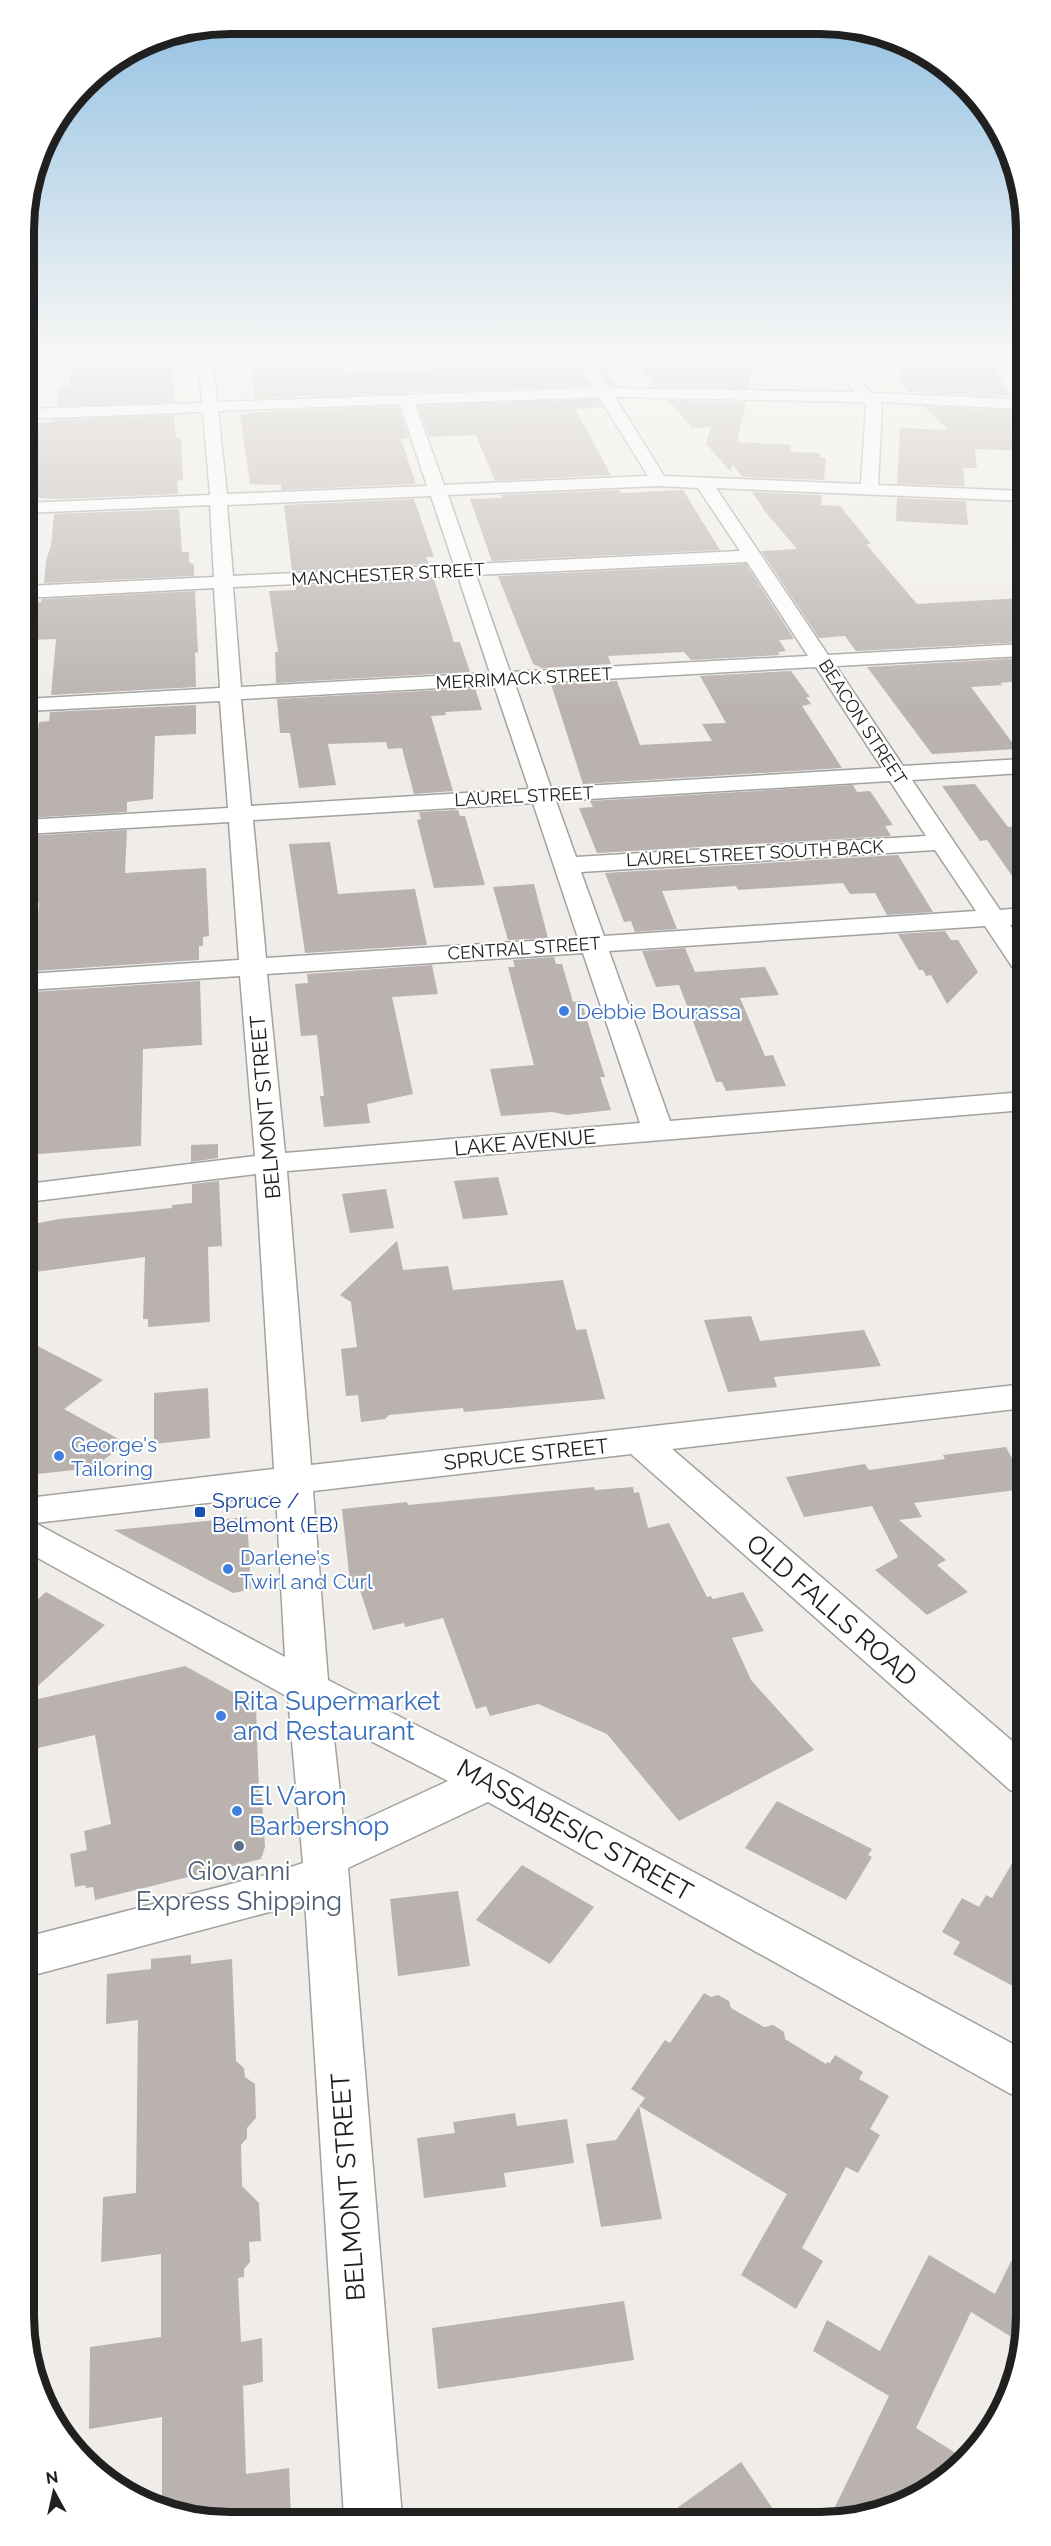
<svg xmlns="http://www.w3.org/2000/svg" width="1051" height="2546" font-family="Raleway,sans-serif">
<rect width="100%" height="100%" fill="#f0ede8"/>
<!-- building -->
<path fill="#b9b2ae" d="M89,356H165V359H171L174,402L57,406L59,386L69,385L71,366L88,365Z
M592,356H598L617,386H610Z
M251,357H338L340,370H344V373L524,366L520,359L573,357L590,386L255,398Z
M754,362L749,388L656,387L639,367Z
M992,365L1011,396L909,392L900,384L901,369Z
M598,399L602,407L575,409L611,475L495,481L476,435L429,437L418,406Z
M668,400L746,402L737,442L791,445L790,452L821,453L820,457L826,458L824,480L742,477L732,464L731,472L706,444L711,427L692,428Z
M398,406L409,438L401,439L416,484L281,490V485L250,484L240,415L256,412Z
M924,406L1017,411L1021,420V451L975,449L977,468H963L965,486L897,484L900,428L948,430Z
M174,415L176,438H181L183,480L177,481L178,494L56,499L25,497V424L54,422L55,420Z
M620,490L621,493L683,490L720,550L492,561L470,499L502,498L501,495Z
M752,492L822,495L821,505L840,506L871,544H866L917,604L1021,598V642L856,651L845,636L819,638L761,551L797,549L762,508H763Z
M897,498L966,501L968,525L896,521Z
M414,499L434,557H426L429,564L292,571L284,505Z
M179,509L182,552H189V562L194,565V576L44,583L46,560L51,546L54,514Z
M746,564L794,639L779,640L786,651L778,652L780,655L691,660L684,652L608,656L611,664L542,668L533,664L498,576Z
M434,579L454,642H460L470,672L276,683L275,652H278L269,591L296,590L295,586Z
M195,591L198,653L195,652L196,687L51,695L56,639L26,640V603L41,602L42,599Z
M1022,658V681L1000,683L1003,685L971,687L1017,749L932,754L867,667Z
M791,671L810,697H806L811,704L802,706L842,768L583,784L551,684L617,681L640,745L712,741L702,724L726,723L700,676Z
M475,688L482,710L445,712L446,715L431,716L453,791L414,794L402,748L388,749L386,742L328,744L336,785L299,788L290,733H280L277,699Z
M196,705V734L155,736L153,799L127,802V812L27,818L39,722L49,721L50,712Z
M975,784L1008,827L1022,826V890L987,840L980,841L942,786Z
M853,785L857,792L870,791L893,825L885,826L891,836L597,853L579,808L593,807L590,801Z
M458,810L460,816H465L485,885L434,888L417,820L421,819L419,812Z
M127,830L125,873L206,868L209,936L203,937V946H199V960L34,971L39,903L30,904L35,861H26V836Z
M330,842L338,894L415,889L427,945L305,953L289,844Z
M898,855L933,912L887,915L875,893L850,894L843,883L738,890L736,886L662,891L677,929L635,932L631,921L624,922L605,873Z
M534,884L548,938L508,940L493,887Z
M945,931L951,940H958L978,972L947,1004L931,975L926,976L923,970H919L898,934Z
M685,948L695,972L765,967L779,995L740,998L765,1056L773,1055L786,1086L726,1091L722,1082H716L679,985L656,987L642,951Z
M554,957L556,964H562L573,1002L581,1001L605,1077H600L611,1110L567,1115L552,1112L501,1116L490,1069L534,1065L508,967H515L513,960Z
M432,965L438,994L392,997L413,1094L367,1104L370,1123L324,1127L320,1096H324L317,1035L301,1036L295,984L308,983L307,974Z
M200,981L202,1045L143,1049L141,1146L27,1155V1014L32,992Z
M218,1144V1158L191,1162V1145Z
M498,1177L508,1215L463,1219L454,1181Z
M219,1181L222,1246L208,1247L210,1322L148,1327V1319H143L145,1257L28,1273V1225L59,1219L172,1208V1205L192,1203V1184Z
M386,1189L394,1228L350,1233L342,1194Z
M397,1241L403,1270L448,1266L453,1290L563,1280L576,1330L586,1329L605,1399L464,1412L463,1408L389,1415L385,1419L361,1422L358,1395L346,1396L341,1349L357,1347L351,1302L340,1295Z
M751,1316L760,1341L864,1330L881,1366L774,1377L777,1387L728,1392L704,1320Z
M28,1341L103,1380L64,1409L126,1443L93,1468L28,1475Z
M208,1388L210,1438L154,1444V1393Z
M1006,1447L1024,1481V1489L914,1503L922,1517L899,1520L946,1560L937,1565L968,1592L927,1615L875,1570L898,1557L872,1506L804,1517L786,1477L865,1464L869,1470L945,1459L943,1455Z
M594,1487L595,1490L633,1487L634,1493L639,1492L648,1528L669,1523L707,1597L711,1596L713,1599L743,1592L764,1631L732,1638L751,1680L814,1750L679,1821L607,1734L538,1704L490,1716L486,1706L476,1709L443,1618L405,1627L404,1623L373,1630L357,1581L350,1583L342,1509L407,1502L408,1505Z
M247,1517L251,1589L239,1592L233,1593L114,1530Z
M46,1592L105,1625L29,1694V1607Z
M185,1666L256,1705L259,1793L262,1800L265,1847L261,1859L95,1900L93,1887L86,1888L85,1885L75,1887L70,1854L87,1850L84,1831L111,1824L95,1735L29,1750V1701Z
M777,1801L872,1849L868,1855L872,1857L846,1900L745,1848Z
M1025,1841L1026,1993L953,1954L960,1942L942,1932L962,1898L979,1907L986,1895L992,1898Z
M522,1865L594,1907L550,1964L476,1920Z
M458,1891L470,1966L398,1976L390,1899Z
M191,1955V1964L232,1959L236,2061L244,2068L245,2077L255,2084L256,2118L247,2128V2138L241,2145L242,2186L259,2203L261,2241L249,2242L250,2262L244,2269V2277L238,2278L241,2342L262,2338L263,2382L243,2386L246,2474L289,2468L291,2518H191L162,2504V2417L89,2429L90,2347L161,2337V2254L101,2262L103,2197L136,2193L138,2020L106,2024L107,1974L151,1969V1959Z
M704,1993L711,1997L718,1995L729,2001L731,2008L764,2027L773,2025L784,2032L785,2039L826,2064L827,2062L830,2063L835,2055L863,2072L859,2079L889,2096L870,2129L880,2135L858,2173L846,2167L802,2248L823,2261L796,2309L741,2275L787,2194L639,2106L645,2098L631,2089L665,2040L670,2043Z
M639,2106L662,2219L601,2227L586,2144L616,2140Z
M515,2113L517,2126L567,2119L574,2163L504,2173L506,2187L424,2198L417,2138L455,2133L453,2122Z
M1026,2231L1027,2328L1023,2344L971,2312L916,2428L965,2459L935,2487L873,2515H831L889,2396L813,2351L827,2320L880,2351L929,2255L995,2294Z
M624,2301L634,2360L438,2389L432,2328Z
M741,2462L777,2515L666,2516Z"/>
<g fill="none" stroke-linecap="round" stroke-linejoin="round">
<!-- minor casing -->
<g stroke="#a1a1a1" stroke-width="3">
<path id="minor" d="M198,356H212L217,402L594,388L575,356H589L609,388L854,392L849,385L856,381L861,382L871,393L1021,399V409L879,402L882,406L878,485L1021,491V501L716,488L828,655L1021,644V656L836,666L903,766L1022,759V773L912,780L1000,910L1022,908V924L1010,925L1022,943V970L1013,968L985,926L609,951L670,1121L1023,1092V1110L287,1171L311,1465L1024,1384V1408L672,1449L1025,1752V1795L1010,1790L631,1454L313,1491L328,1680L504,1770L1026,2051V2100L1009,2093L488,1802L348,1868L402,2517H344L305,1900L273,1911L30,1976V1936L273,1873L303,1863L288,1697L29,1553L28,1498L274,1469L256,1174L27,1202V1184L255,1156L240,976L27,990V974L239,960L229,822L26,834V820L228,808L220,701L26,711V699L220,688L214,588L26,598V586L214,577L210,505L25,513V503L210,495L203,412L25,419V409L202,403ZM599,397L648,476L444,485L415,404ZM615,397L862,402L866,407L861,484L664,476ZM400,404L427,486L227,494L218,411ZM659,486L698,488L740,551L472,564L448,495ZM431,496L454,565L233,576L227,505ZM747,562L808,656L510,672L476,575ZM458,576L490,673L241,687L233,587ZM816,667L882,768L551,788L515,684ZM494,685L529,789L251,806L241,699ZM890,781L926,836L576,857L556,801ZM533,803L578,938L266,958L253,820ZM935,850L976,911L604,936L581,872ZM583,953L640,1123L285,1153L267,974ZM276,1495L285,1657L35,1523ZM332,1721L448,1781L344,1829Z
M948,356H1021V362L834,369L827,365L834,361Z"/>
</g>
<!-- minor -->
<use href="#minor" fill="#fff" fill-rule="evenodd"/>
</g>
<!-- sky -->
<linearGradient id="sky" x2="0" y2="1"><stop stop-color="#91c0e2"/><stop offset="0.5" stop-color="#f8f7f5"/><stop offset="1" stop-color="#f8f7f5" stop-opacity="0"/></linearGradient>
<rect width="1051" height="713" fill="url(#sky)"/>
<!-- markers -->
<g fill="#3f7fe0" stroke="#fff" stroke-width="2">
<circle cx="564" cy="1011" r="6"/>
<circle cx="59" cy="1456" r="6"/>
<circle cx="228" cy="1569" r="6"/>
<circle cx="221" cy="1716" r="6"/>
<circle cx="237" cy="1811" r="6"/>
</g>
<rect fill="#1a4fb4" stroke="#fff" stroke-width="2" x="194" y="1506" width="12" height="12" rx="3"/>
<circle fill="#5c6f8a" stroke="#fff" stroke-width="2" cx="239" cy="1846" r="6"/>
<g text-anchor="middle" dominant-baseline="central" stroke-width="4.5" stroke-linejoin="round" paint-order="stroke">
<!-- far-street labels -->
<g font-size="18" fill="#202020" stroke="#fff">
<text transform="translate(388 574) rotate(-3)">MANCHESTER STREET</text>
<text transform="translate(524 678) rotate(-3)">MERRIMACK STREET</text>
<text transform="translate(863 722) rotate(57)">BEACON STREET</text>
<text transform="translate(524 796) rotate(-3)">LAUREL STREET</text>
<text transform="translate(755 853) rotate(-3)">LAUREL STREET SOUTH BACK</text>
<text transform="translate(524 948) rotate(-4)">CENTRAL STREET</text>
</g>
<!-- shop labels -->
<g font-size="21" fill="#366cbe" stroke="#fff" text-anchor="start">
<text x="576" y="1011">Debbie Bourassa</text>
<text x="71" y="1444">George's<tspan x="71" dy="24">Tailoring</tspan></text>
<text x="240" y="1557">Darlene's<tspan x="240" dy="24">Twirl and Curl</tspan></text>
</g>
<!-- street labels -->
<g font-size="21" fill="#202020" stroke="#fff">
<text transform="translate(265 1107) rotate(-95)">BELMONT STREET</text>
<text transform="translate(525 1142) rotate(-5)">LAKE AVENUE</text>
<text transform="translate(526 1454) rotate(-6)">SPRUCE STREET</text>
</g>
<!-- transit labels -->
<g font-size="21" fill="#164399" stroke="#fff" text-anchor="start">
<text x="212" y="1500">Spruce /<tspan x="212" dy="24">Belmont (EB)</tspan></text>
</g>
<!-- near-street labels -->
<g font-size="26" fill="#202020" stroke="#fff">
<text transform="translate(832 1610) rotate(41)">OLD FALLS ROAD</text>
<text transform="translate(575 1830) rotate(29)">MASSABESIC STREET</text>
<text transform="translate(348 2187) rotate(-94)">BELMONT STREET</text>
</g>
<!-- near-shop labels -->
<g font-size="26" fill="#366cbe" stroke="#fff" text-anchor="start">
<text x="233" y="1701">Rita Supermarket<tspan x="233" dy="30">and Restaurant</tspan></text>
<text x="249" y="1796">El Varon<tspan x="249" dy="30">Barbershop</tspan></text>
</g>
<!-- near-service labels -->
<g font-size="26" fill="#4e5e75" stroke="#fff">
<text x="239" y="1871">Giovanni<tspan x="239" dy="30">Express Shipping</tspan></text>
</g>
</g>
<!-- crop -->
<path d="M0 0H1051V2546H0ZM230 34H820A196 196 0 0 1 1016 230V2316A196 196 0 0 1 820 2512H230A196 196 0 0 1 34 2316V230A196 196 0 0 1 230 34Z" fill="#fff" fill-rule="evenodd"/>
<path fill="none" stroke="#202020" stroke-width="8" d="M230 34H820A196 196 0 0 1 1016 230V2316A196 196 0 0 1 820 2512H230A196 196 0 0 1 34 2316V230A196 196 0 0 1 230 34Z"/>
<!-- north arrow -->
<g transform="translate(54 2492) rotate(352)" stroke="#ffffff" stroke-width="4.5" paint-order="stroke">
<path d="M0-4.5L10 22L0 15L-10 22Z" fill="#202020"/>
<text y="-9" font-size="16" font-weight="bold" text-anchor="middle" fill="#202020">N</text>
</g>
</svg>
